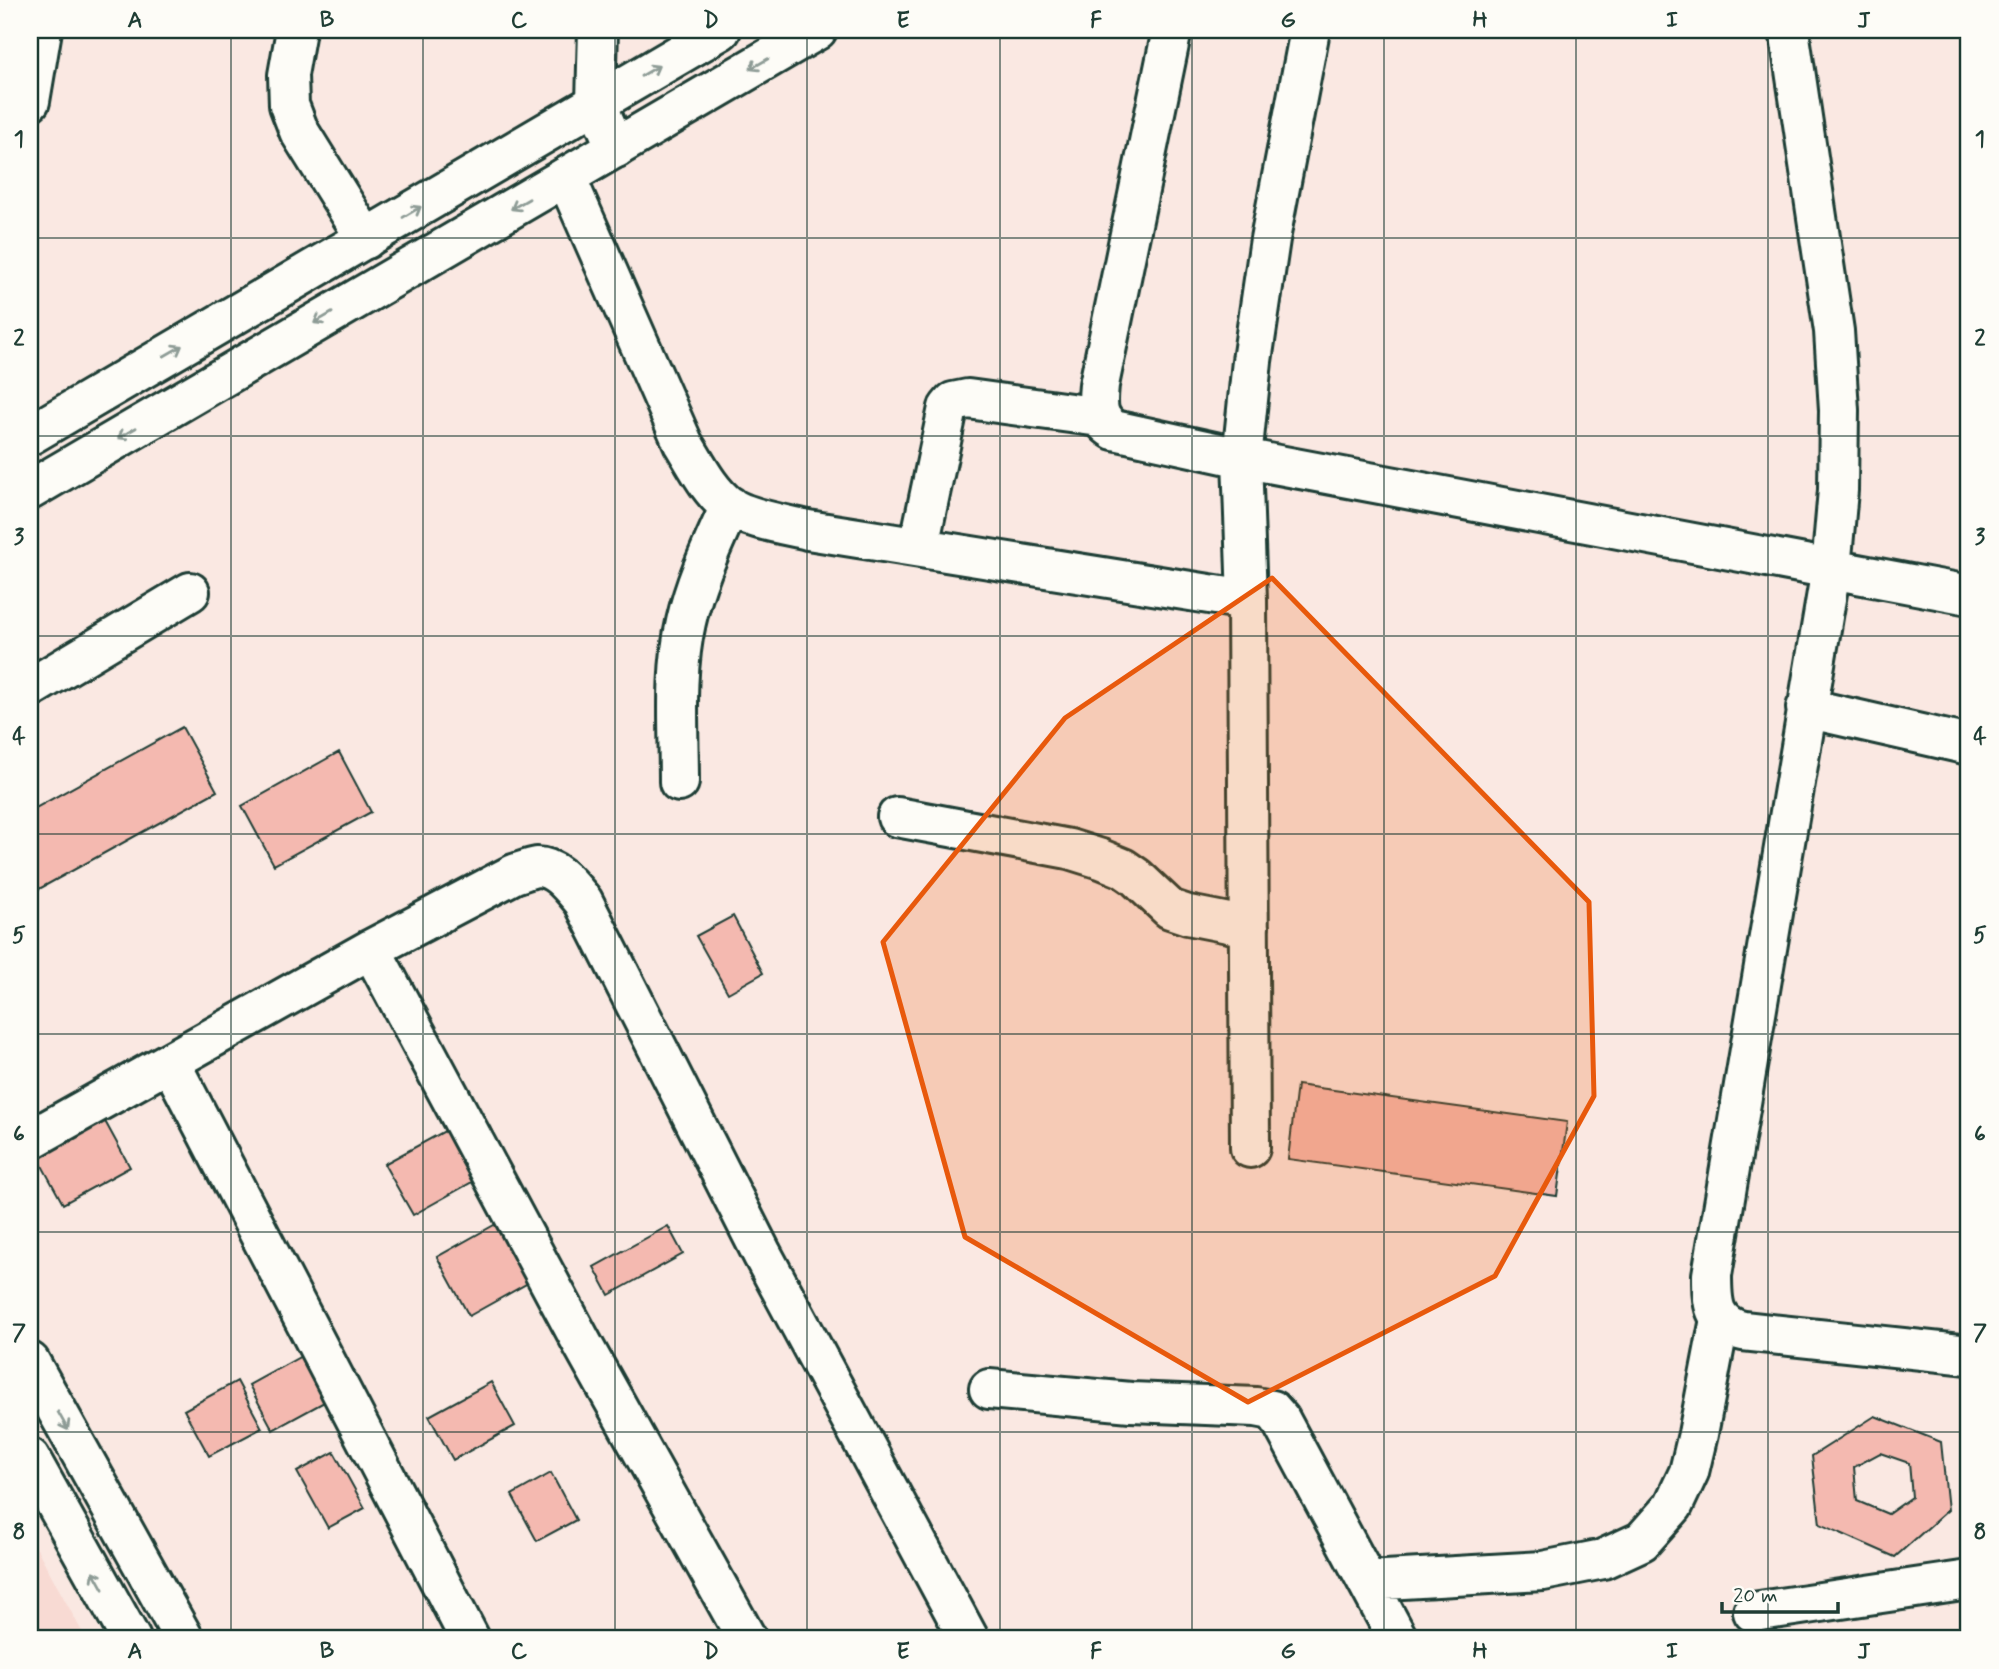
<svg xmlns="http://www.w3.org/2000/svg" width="1999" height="1669" font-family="Mynerve,sans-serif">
<rect width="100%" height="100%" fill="#fae8e2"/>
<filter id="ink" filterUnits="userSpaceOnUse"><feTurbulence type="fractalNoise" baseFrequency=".0143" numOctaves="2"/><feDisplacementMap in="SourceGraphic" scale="14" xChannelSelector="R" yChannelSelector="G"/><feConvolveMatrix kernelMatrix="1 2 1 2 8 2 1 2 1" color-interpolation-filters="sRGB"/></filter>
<g filter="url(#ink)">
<!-- built -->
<path fill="#f8dad3" d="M30,1536L86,1639H30Z"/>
<!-- building -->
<path fill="#f4b9b0" stroke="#1f3d34" stroke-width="2" fill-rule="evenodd" d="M182,727L217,791L30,894V811Z
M339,752L371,812L274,865L242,806Z
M733,916L763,973L728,993L696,936Z
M1297,1085L1567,1122L1557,1196L1288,1159Z
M101,1114L130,1167L63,1204L34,1151Z
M452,1127L479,1178L413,1215L384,1164Z
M503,1220L535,1279L469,1316L437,1257Z
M668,1226L683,1254L609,1295L594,1267Z
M314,1349L339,1394L273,1430L249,1385Z
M237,1381L262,1428L209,1456L184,1410Z
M491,1382L515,1426L453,1460L429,1416Z
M1875,1416L1941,1442L1948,1510L1895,1557L1820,1524L1812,1456ZM1880,1453L1909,1463L1912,1497L1888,1514L1857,1501L1854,1467Z
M334,1452L365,1508L328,1528L297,1472Z
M551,1473L576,1520L537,1541L512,1495Z"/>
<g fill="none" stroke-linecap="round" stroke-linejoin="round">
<!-- minor casing -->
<g stroke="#1f3d34" stroke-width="44">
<path id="minor" d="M296,30L288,75L289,105L299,131L366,239
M598,30L596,102L616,148
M1172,30L1099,385C1097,405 1096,419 1114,430L1242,458L1969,595
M1789,30L1834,331L1839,410L1838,490L1831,569L1712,1275C1712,1302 1712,1324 1743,1331L1969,1355
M30,101L42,30
M566,177L683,443C696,464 709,491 729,506C747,519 787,525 808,530L1247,600
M919,546L948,408L953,402L968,399L1100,417
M30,688L190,592
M1806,708L1969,745
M679,782C679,729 674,674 686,622C695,581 713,544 730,506
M897,817L1069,849L1101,859L1123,868L1136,877L1170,909L1188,915L1249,927
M371,949L583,1345L747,1639
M170,1062L470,1639
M30,1140L371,949L514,874C521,872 530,868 537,867C557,867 571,887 583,901L762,1254L969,1639
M1250,1148L1247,600L1242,458L1252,361L1270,239L1310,30
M989,1389L1131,1402L1256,1407L1272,1410L1280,1419L1398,1639
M1368,1581L1543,1571L1603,1559L1642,1541L1673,1506L1689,1472L1698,1434L1720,1319
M1753,1612L1969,1580"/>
</g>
<!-- major casing -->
<g stroke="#1f3d34" stroke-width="44">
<path id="major" d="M30,435L721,30
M30,490L817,30
M30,1362L184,1639
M30,1458L131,1639"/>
</g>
<!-- minor -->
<use href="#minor" stroke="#fdfcf7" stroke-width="38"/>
<!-- major -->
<use href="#major" stroke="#fdfcf7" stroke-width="38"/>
</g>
<!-- one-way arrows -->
<defs><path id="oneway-shaft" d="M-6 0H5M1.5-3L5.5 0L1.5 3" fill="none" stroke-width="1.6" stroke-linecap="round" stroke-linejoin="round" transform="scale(1.75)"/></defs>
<g stroke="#8e9c96">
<use href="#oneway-shaft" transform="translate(759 64) rotate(150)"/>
<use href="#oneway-shaft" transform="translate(650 71) rotate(-30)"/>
<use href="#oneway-shaft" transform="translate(520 204) rotate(150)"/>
<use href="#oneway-shaft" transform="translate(412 212) rotate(-31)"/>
<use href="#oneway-shaft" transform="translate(323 318) rotate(150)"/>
<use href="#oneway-shaft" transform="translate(173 351) rotate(-30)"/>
<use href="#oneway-shaft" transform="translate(127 433) rotate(150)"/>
<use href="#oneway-shaft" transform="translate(63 1421) rotate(61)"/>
<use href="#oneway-shaft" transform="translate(98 1580) rotate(-119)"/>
</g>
</g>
<!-- marked area -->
<path fill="#e8590c" fill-opacity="0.2" stroke="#e8590c" stroke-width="5" stroke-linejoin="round" d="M1272,578L1589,902L1594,1096L1495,1276L1248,1402L965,1237L883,942L1065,718Z"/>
<!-- grid -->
<path fill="none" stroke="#1f3d34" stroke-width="2" stroke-opacity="0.55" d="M231,30V1639M423,30V1639M615,30V1639M807,30V1639M1000,30V1639M1192,30V1639M1384,30V1639M1576,30V1639M1768,30V1639M30,238H1969M30,436H1969M30,636H1969M30,834H1969M30,1034H1969M30,1232H1969M30,1432H1969"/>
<!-- margin -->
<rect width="1999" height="1669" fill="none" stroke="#fdfcf7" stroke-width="77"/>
<!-- scale -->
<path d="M1722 1602v10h116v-10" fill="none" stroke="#1f3d34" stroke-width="3.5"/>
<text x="1733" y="1602" font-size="21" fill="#1f3d34" stroke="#fdfcf7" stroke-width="5" paint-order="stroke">20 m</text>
<rect x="38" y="38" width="1922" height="1592" fill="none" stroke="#1f3d34" stroke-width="2.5"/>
<g font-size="23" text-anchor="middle" font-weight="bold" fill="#1f3d34">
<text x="135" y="27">A</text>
<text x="327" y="27">B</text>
<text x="519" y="27">C</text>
<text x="711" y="27">D</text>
<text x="903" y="27">E</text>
<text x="1096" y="27">F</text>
<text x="1288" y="27">G</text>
<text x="1480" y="27">H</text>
<text x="1672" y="27">I</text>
<text x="1864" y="27">J</text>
<text x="19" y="146">1</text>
<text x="1980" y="146">1</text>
<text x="19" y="345">2</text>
<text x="1980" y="345">2</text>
<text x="19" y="544">3</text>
<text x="1980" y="544">3</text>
<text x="19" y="743">4</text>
<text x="1980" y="743">4</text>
<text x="19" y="942">5</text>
<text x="1980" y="942">5</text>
<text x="19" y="1141">6</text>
<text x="1980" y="1141">6</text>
<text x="19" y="1340">7</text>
<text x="1980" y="1340">7</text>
<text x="19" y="1539">8</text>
<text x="1980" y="1539">8</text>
<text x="135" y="1658">A</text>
<text x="327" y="1658">B</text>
<text x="519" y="1658">C</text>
<text x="711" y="1658">D</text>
<text x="903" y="1658">E</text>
<text x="1096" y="1658">F</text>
<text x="1288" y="1658">G</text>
<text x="1480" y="1658">H</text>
<text x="1672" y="1658">I</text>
<text x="1864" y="1658">J</text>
</g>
</svg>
